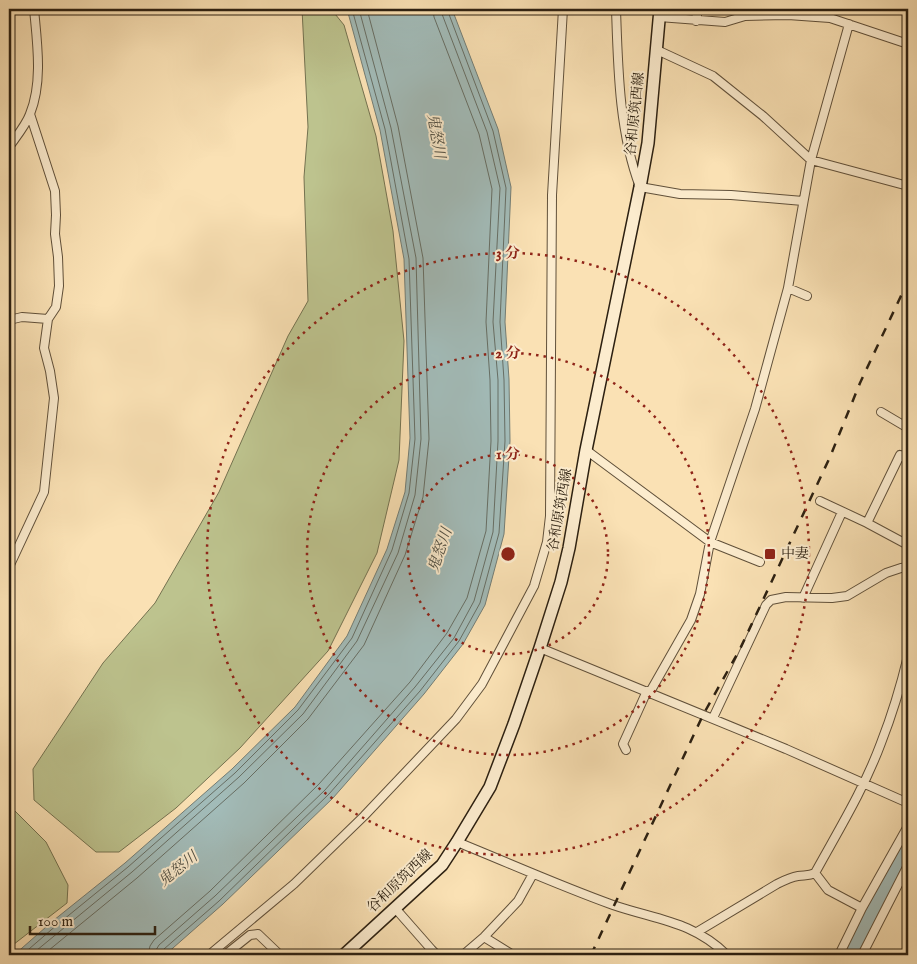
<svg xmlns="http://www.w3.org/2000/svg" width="917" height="964" font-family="'IM FELL English','Noto Serif JP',serif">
<rect width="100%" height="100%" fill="#fae1b4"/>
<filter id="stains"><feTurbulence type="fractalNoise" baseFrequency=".004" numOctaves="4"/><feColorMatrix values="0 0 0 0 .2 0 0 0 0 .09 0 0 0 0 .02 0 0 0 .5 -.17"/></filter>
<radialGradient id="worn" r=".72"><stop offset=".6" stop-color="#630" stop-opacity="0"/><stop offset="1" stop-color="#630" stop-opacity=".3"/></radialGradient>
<!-- green -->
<path fill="#bdc38e" stroke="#747250" d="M302,9H331L344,25L376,136L393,231L404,341L399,460L377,553L328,651L240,748L176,808L119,852H96L34,800L33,769L103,663L155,603L219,492L288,336L308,301L304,177L308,127Z
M11,807L46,842L68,885L67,903L9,948V809Z"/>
<!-- water -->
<path fill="#a2bbb8" stroke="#737d75" d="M347,9H452L498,129L511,187L505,322L509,379L510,441L504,534L485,605L463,644L424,694L333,798L223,904L165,955H14L54,920L125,863L232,769L295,707L347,636L387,549L405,492L410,438L404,259L380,130Z"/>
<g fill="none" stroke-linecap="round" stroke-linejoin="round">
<!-- shore -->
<path stroke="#676e64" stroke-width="1" d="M22,955L58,924L128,867L235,773L298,710L352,638L392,550L409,493L415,439L409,259L385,129L352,9
M31,955L132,872L239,777L303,714L357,641L398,553L415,495L421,439L416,258L391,128L359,9
M43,955L137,878L244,783L308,719L364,645L405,555L423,497L429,439L423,258L398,126L367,9
M148,955L150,946L154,940L210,891L319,784L410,682L447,633L467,598L486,531L491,441L490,380L486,322L492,189L479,134L434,17L433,9
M155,955L156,950L159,945L215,896L325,790L415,687L454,638L474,601L493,532L498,441V380L493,322L500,188L487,132L442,14L441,9
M162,955L164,949L219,901L329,794L420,691L459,641L480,603L499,533L505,441L504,380L500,322L506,188L493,131L447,9"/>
<!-- river -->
<path stroke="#a2bbb8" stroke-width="15" d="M851,955L886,888L908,849"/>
<!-- street casing -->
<g stroke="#60503a" stroke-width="10">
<path id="street" d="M616,9C618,68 619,132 640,187L680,194L731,195L803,201
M659,17L725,22L745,16L788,15L830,18L908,44
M696,21L698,9
M657,50L713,76L763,116L811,160L908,186
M9,147C16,137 26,125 30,114C43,82 37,42 34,9
M788,288L807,296
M9,320L22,317L48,319
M881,412L908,428
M586,450L710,542L760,562
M820,501L867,523L908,545
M867,523L900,455L908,458
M9,567L44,492L54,398L50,371L44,348L48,319L56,307L59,286L58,257L55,234L56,215L55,191L30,114
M803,598L842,512
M540,648L786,749L908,803
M650,692L691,620L700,594L710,542L755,409L788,288L811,160L849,24
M713,718L766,605L771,600L786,597L832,598L847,596L886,573L901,568L908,567
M626,750L623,744L647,691
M457,842C509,863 560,886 613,905C657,920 692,921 727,955
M395,908L431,949
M862,908L828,890L815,873C838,831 864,789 881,743C892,715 901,685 908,656
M697,932L777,884C783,881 791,877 798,876C805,875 809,876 815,873
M484,937L513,955
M209,955L294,884L364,816L456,719L482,684L534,586L547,542L550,516L552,195L563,9
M225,955L250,935L258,934L280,955
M424,955L431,949L437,955
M463,955L484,937L518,901L533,874
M839,955L862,908L908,826
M862,955L908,865"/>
</g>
<!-- secondary casing -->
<g stroke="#2c2011" stroke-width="14">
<path id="secondary" d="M344,955L442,865L457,842L490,787L514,724L540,648L561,582L569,548L586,450L640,187L648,143L660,9"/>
</g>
<!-- street -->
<use href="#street" stroke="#fcecce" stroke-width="8"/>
<!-- secondary -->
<use href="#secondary" stroke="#fcecce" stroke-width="11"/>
<!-- rail -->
<path stroke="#2c2011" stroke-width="2.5" stroke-dasharray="9 9" stroke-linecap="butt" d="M591,955L703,715L740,649L830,457L860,383L908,281"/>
</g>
<!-- distance rings -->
<g fill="none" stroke="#8f2418" stroke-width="2.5" stroke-dasharray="2.5 5">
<circle cx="508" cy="554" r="100"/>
<circle cx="508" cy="554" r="201"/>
<circle cx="508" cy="554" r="301"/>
</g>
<!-- markers -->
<rect fill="#8f2418" stroke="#fcecce" stroke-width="2" x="764" y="548" width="12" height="12" rx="2.5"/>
<g text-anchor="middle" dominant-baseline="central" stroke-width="4" stroke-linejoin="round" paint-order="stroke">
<!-- street labels -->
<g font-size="14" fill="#2c2011" stroke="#fcecce">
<text transform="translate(635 114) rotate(-84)">谷和原筑西線</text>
<text transform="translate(560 510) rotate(-80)">谷和原筑西線</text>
<text transform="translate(400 881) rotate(-44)">谷和原筑西線</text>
</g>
<!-- poi labels -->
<g font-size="14" fill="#2c2011" stroke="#fcecce" text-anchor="start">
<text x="781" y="554">中妻</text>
</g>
<!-- water labels -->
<g font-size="15" font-style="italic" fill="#4f4e43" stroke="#fcecce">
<text transform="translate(436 136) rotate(80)">鬼怒川</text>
<text transform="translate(440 550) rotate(-71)">鬼怒川</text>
<text transform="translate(178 869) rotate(-39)">鬼怒川</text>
</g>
</g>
<circle cx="508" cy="554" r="8" fill="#8f2418" stroke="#fcecce" stroke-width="2.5"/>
<g font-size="15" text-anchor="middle" font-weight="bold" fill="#8f2418" stroke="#fcecce" stroke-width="4" stroke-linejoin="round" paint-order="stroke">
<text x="508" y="258">3 分</text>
<text x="508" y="358">2 分</text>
<text x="508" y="459">1 分</text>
</g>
<!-- margin -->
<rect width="917" height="964" fill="none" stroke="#fae1b4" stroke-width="30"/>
<rect x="10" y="10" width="897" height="944" fill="none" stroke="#2c2011" stroke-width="2.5"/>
<rect x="15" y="15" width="887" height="934" fill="none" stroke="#2c2011"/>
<!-- scale -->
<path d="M30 926v8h125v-8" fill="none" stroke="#2c2011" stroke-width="2.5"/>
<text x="38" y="926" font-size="15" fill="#2c2011" stroke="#fcecce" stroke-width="4" paint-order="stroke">100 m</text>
<rect width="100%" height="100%" filter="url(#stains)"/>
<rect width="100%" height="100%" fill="url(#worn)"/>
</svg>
